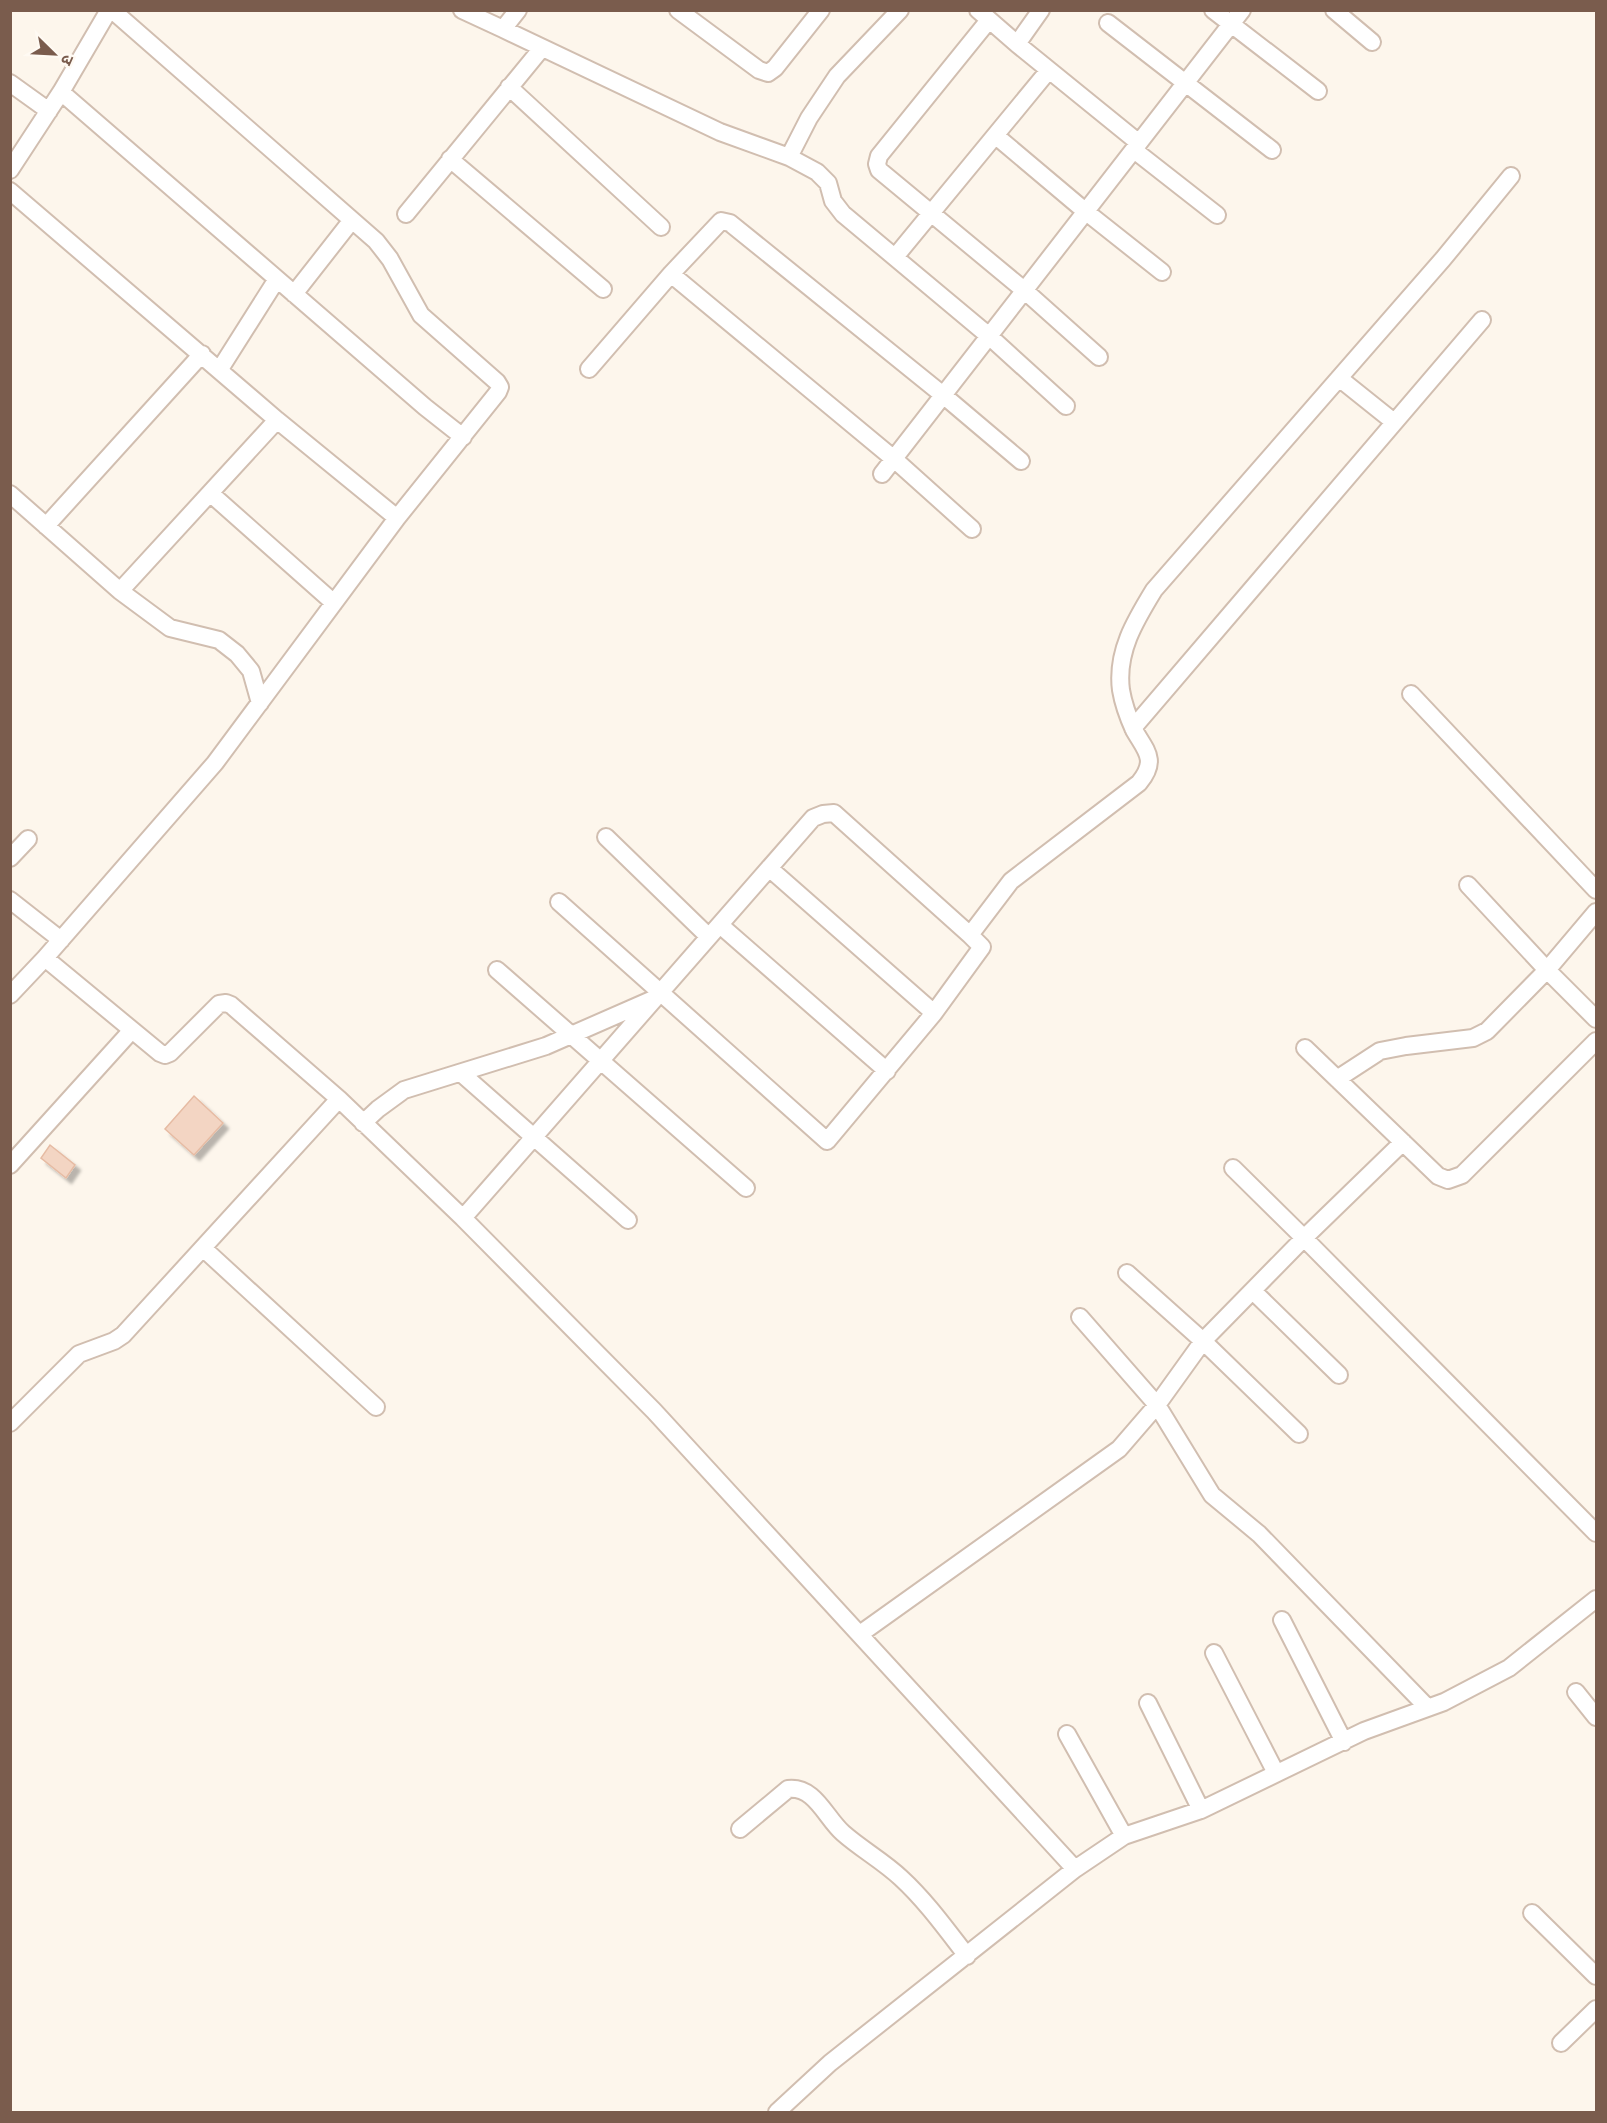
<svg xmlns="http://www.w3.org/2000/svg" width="1607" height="2123" font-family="Roboto,'Noto Sans Devanagari',sans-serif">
<defs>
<filter id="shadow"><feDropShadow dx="5.5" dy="5.5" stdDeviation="1.5" flood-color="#0004"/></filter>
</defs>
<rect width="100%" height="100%" fill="#fdf6ec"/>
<!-- building -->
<path fill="#f3d5c3" stroke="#e6bba3" stroke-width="1.5" filter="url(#shadow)" d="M194,1096L223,1123L194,1155L165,1129Z
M50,1145L75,1165L66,1178L41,1158Z"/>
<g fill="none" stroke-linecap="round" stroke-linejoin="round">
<!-- street casing -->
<g stroke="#d1beb0" stroke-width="20">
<path id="street" d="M112,10L376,241L390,259L421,315L497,382L500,387L498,392L397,518
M462,10L503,29L518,10
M678,10L759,70L768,73L775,68L821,10
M978,10L1017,44
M1041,10L1017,44L1139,143
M1213,10L1318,91
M1334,10L1372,42
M989,20L879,156L877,164L879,170L1024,290L1099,357
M1108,23L1272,150
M503,29L720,132L789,157L817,172L828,183L833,201L843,214L989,336L1066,406
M10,83L49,111
M509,87L661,227
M61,92L425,407L463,437
M996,136L1085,211L1162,272
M1134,150L1217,215
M789,157L809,118L837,76L900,10
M450,159L603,289
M10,170L61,92L109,10
M10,191L277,420L397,518L215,763L45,958
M406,214L542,48
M895,257L1049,70
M671,274L894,459L972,529
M294,294L352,220
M220,369L277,279
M589,369L671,274L721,221L730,223L943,395L1021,461
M1339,378L1394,422
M882,474L1242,10
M210,493L334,603
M10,494L120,591L170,628L219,640L237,654L251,671L260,703
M46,526L202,354
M120,591L277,420
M1411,694L1596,890
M1133,728L1482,320
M606,837L709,937
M10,858L28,839
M769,868L934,1013
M1468,885L1547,970L1596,1019
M10,900L61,940
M559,902L827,1141L934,1013L982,947L970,935L1011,881L1139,783C1158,760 1146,751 1134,730C1129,719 1123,702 1121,690C1116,652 1135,621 1154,590L1443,259L1511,176
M720,925L887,1071
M497,970L746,1188
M10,995L45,958L160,1053L165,1055L170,1053L219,1004L226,1003L231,1005L339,1099L463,1218L813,818L823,814L834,813L970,935
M1305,1048L1438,1176L1448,1180L1462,1175L1596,1041
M461,1073L628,1220
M1337,1079L1380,1051L1406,1046L1473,1038L1487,1031L1547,970L1596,912
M363,1123L378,1109L404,1090L546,1046L651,1000
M10,1165L132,1030
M1233,1168L1304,1238L1596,1533
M463,1218L654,1411L1075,1869
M204,1249L376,1407
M1127,1273L1203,1341L1299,1434
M1253,1291L1339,1375
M1080,1317L1157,1405L1212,1495L1259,1534L1427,1707
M10,1423L79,1354L114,1341L123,1335L339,1099
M1282,1620L1344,1742
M860,1634L1119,1449L1157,1405L1203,1341L1304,1238L1403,1142
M1214,1653L1276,1773
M1576,1692L1596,1717
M1148,1703L1201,1810
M1067,1734L1124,1836
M740,1829L788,1789C815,1786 825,1817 843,1833C861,1849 883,1861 901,1878C926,1901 946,1929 967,1956
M1532,1913L1596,1976
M1561,2043L1596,2009
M777,2112L830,2063L1075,1869L1124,1836L1201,1810L1364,1731L1444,1702L1509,1668L1596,1599"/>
</g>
<!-- street -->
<use href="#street" stroke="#fff" stroke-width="16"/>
</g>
<!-- border -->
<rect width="1607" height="2123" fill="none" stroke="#7a5c4d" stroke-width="24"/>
<!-- north arrow -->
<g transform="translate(54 54) rotate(114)" stroke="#fffaf3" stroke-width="4.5" paint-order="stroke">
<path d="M0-4.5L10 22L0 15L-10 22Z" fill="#7a5c4d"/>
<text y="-9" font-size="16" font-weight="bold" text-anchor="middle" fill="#7a5c4d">उ</text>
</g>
</svg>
